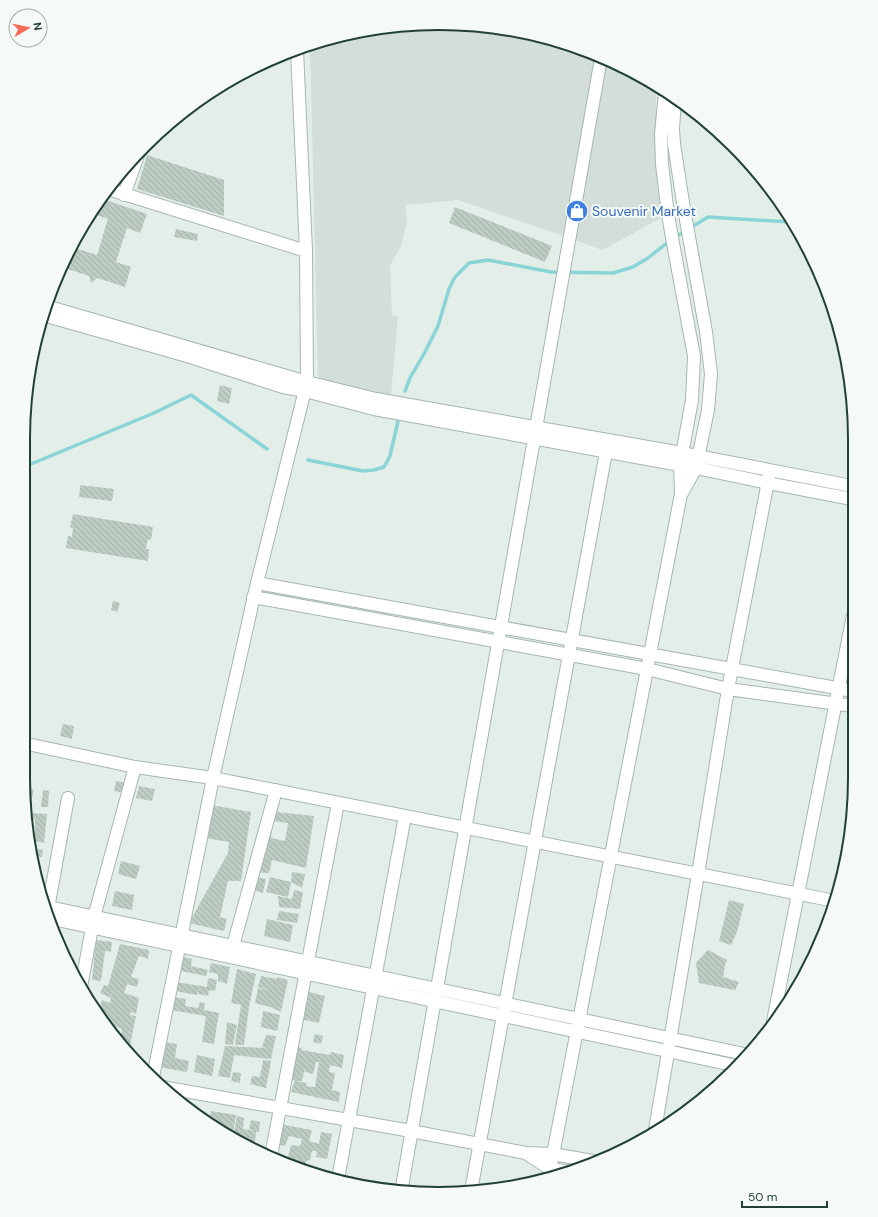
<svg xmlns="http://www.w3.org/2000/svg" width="878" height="1217" font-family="'DM Sans',sans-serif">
<defs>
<pattern id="building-back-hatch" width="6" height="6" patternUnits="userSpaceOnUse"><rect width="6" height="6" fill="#bcccc3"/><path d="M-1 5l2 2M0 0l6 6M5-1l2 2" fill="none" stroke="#a1b0a8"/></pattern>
</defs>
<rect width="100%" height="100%" fill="#e4eee8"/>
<!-- built -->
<path fill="#d2ded7" d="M412,24L493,27L573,45L647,79L656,85V149L665,216L602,250L570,238L458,200L405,205L407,221L402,244L390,266L392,316L398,315L391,395L336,386L318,377L310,45L331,37Z"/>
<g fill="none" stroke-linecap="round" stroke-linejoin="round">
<!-- stream -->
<path stroke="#89d4d6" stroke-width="3.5" d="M405,391L410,378L425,352L438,326L449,289L455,277L469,263L488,260L551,272L613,273L633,267L648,258L672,239L708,217L790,222
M308,460L363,471L374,470L384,467L390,456L398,421
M23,463L31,464L154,413L191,395L267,449"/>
</g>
<!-- building -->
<path fill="url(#building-back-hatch)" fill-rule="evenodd" d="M147,155L224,180V216L137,189Z
M103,199L147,214L140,233L127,228L116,262L131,267L125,287L97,278L91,283L89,276L62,267L72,247L97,255L108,219L97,215Z
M455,207L552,246L545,262L449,223Z
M176,229L198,234L197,241L174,237Z
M220,385L232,388L229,404L217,401Z
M80,485L114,489L112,501L79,497Z
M73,514L153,527L151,540L148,539L146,549H149L148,561L66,548L68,536L72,537L73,528L70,527Z
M113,601L120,603L117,612L111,610Z
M23,646L27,653L24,668H23Z
M63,724L74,726L72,739L60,736Z
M116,781L128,783L126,793L114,791Z
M139,786L155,789L152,801L136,798Z
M26,787L34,790L28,813L47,814L44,843L35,841V820L28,818L25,791Z
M43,790L49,791L48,807H41Z
M211,805L251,812L241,881H228L220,917L227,919L224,931L189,923L228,853L229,842L206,838Z
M267,811L314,816L306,868L272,860L269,873L255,872L264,827L272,828L271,838L285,841L288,823L265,820Z
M32,848L43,850L42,857L33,856Z
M121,861L140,866L136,879L118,874Z
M292,872L305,874L302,888L291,882Z
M36,875L41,876L39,890L37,886Z
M255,877L266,879L263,893L252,890Z
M270,877L291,882L288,897L266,892Z
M294,890L303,892L300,909L279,907L278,896L292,899Z
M115,891L134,895L132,910L112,906Z
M729,900L744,904L737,932L731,945L719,941Z
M279,911L299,914L297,923L277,920Z
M267,919L293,925L290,942L264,936Z
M96,940L112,942L111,952L105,951L101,981L92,980Z
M120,944L149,950L148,959L139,956L131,977L139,979L137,987L127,984L124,993L139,998L136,1014L131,1012L130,1015L136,1016L129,1050L118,1037V1035L121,1036L122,1029L104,1021L93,1009L89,1002L100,1007L102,1000L110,1003L111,998L100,993L104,985L108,986Z
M708,950L727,960L725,965L723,977L739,982L735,990L699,983L696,963Z
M180,956L192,959L191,966L208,970L206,976L176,970Z
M211,963L230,967L227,984L218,981V974L209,972Z
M237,969L256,974L249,1007L244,1045H235L241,1005L231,1003Z
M261,976L277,979V977L288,980L281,1012L270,1007L255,1003L258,988L270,990L258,987Z
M208,978L217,980L215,991L209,990L208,996L198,994L199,988L197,995L175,991L176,982L207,987Z
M305,991L325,996L319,1023L300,1019Z
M174,997L186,999L185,1006L198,1008L200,1002L205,1003L204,1010L219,1013L214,1044L202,1042L206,1016L171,1010Z
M263,1011L280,1015L277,1031L261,1027Z
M227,1022L237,1025L233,1045L225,1044Z
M315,1034L323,1036L321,1044L313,1042Z
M266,1035L276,1036L271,1059L234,1055L230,1078L218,1076L225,1046L267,1048L262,1047Z
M163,1042L177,1044L175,1058L189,1061L187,1072L159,1067Z
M293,1046L302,1048L301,1050L330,1055L331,1052L344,1055L342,1068L330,1065L329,1072L335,1073L332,1090L340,1092L339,1102L291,1092L295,1080L285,1079ZM316,1062H319L315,1087L306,1086L307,1083L297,1081H302L305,1068V1072L313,1074Z
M197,1055L215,1059L212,1076L194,1072Z
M263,1060L271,1061L266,1088L250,1084L252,1076L260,1077Z
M233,1072L241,1073L240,1083L231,1081Z
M211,1111L236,1115L233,1132L225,1131L209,1120Z
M237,1116L244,1118L243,1129L255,1131L249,1129L251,1120L260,1122L259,1132H256L255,1142L236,1139L233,1136Z
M279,1124L312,1130L309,1141L319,1144L321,1132L332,1134L327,1159L316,1157L317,1151H312L310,1160L306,1161L305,1168L287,1162L291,1145L300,1146L302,1139L289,1136L285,1146L275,1144Z
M240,1141L255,1143L253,1150L249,1147Z"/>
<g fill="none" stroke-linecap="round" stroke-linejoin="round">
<!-- minor casing -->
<g stroke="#a6b7af" stroke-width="14">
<path id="minor" d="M108,189L306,251
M124,195L139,153
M257,583L853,691
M253,597L647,669L728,689L853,706
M23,743L135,767L213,778L835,901
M44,906L749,1055
M47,914L68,798
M48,918L737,1066
M233,946L276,790
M81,987L94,917L135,767
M773,1021L853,615
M162,1087L411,1131L526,1153L553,1154L598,1162
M655,1130L698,874L728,689L770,471
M527,1154L550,1169L565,1171
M271,1156L338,803
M338,1179L405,816
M471,1191L606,452
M401,1192L565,264L601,58"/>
</g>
<!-- tertiary casing -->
<g stroke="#a6b7af" stroke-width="14">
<path id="tertiary" d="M675,99L673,129L674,144L684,209L706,332L711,374L708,410L696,468L682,493
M46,306L307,382L376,399L682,453L852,486
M43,315L187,356L283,387L305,391L374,409L696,468L768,483L852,499
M153,1077L213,778L257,583L307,382L306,251L297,50
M549,1175L681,494L680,465L692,400L694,356L675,254L668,215L662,164L661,134L665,92"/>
</g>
<!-- minor -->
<use href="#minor" stroke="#fff" stroke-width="12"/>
<!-- tertiary -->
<use href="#tertiary" stroke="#fff" stroke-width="12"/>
</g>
<!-- icons -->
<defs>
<g id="shop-disc" transform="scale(1.15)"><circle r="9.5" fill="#3f7fe0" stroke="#f5faf7"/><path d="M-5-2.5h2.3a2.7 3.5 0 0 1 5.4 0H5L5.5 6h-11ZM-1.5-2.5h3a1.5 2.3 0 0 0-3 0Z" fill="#fff"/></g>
</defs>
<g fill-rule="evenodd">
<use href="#shop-disc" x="577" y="211"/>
</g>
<g text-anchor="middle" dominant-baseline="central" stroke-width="4" stroke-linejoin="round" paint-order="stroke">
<!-- shop labels -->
<g font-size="14" fill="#366cbe" stroke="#f5faf7" text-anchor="start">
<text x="592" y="211">Souvenir Market</text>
</g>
</g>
<!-- crop -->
<path d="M0 0H878V1217H0ZM439 30H439A409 409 0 0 1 848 439V778A409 409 0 0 1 439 1187H439A409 409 0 0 1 30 778V439A409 409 0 0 1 439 30Z" fill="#f5faf7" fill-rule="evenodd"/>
<path fill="none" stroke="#224135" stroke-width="2" d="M439 30H439A409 409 0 0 1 848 439V778A409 409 0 0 1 439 1187H439A409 409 0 0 1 30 778V439A409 409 0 0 1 439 30Z"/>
<!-- north arrow -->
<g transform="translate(28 28) rotate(81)"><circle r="19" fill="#f5faf7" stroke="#a1b0a9"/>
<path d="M0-3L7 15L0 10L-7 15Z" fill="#fa6956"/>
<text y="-6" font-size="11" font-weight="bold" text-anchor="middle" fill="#224135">N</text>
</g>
<!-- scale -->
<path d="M742 1201v6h85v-6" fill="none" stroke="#224135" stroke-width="2"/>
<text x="748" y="1201" font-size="12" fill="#224135" stroke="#f5faf7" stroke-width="3" paint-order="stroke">50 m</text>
</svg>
